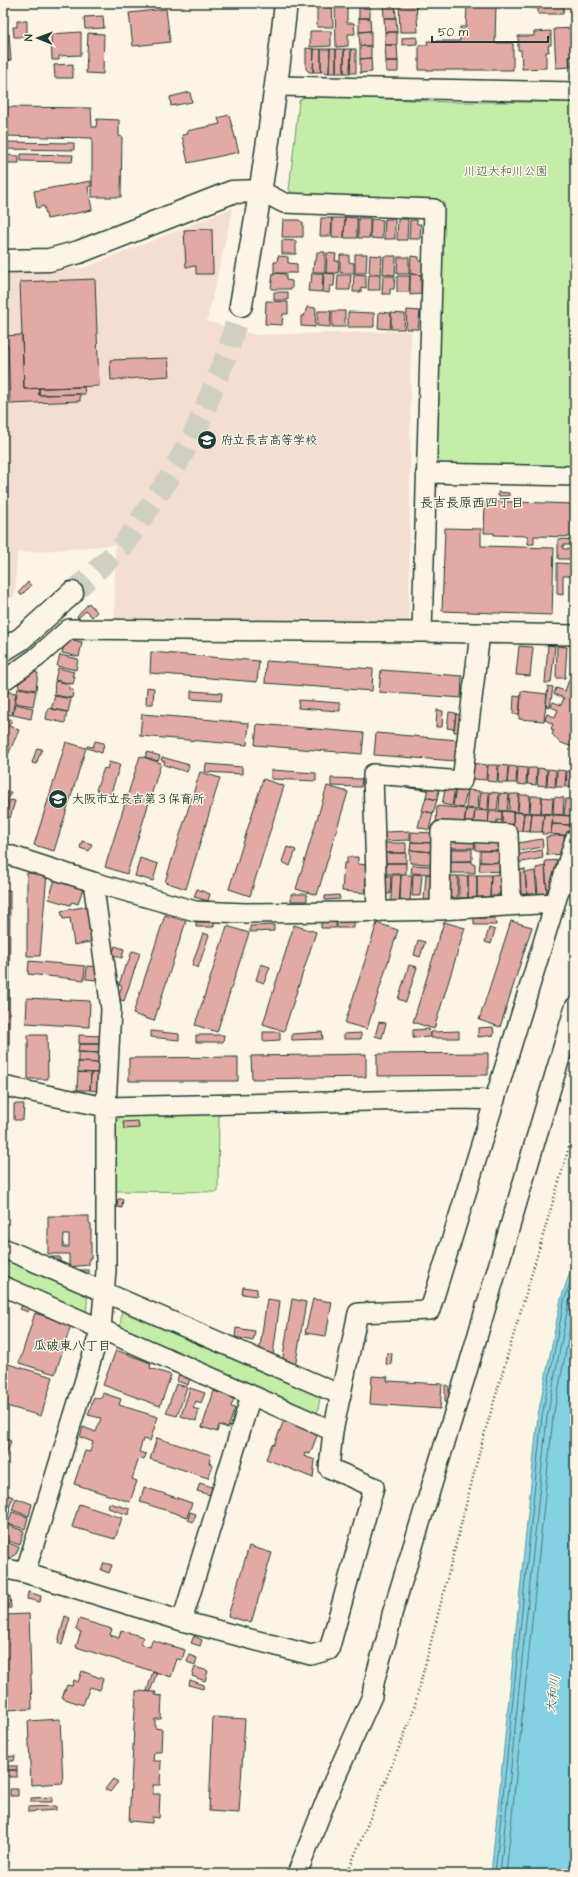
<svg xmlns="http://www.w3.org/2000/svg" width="578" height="1877" font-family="'Architects Daughter','Klee One',sans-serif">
<rect width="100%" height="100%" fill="#fcf5e5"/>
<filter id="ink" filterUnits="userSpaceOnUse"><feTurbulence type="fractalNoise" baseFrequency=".025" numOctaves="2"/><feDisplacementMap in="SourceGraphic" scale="8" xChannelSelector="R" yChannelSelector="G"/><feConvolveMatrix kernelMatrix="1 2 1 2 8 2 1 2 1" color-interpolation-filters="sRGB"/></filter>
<g filter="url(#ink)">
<!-- built -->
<path fill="#f4ded2" d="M233,208L207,321L256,335L411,331L409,627L115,623V545L17,553L15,595L3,605V272L84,268Z"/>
<!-- green -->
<path fill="#c4eda8" stroke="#72956e" d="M306,95L447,102H575V469L443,465L437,460L444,202L294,194L289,190L299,101Z
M219,1114L218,1192L116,1191L115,1123L122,1115Z
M3,1254L88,1291L86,1316L3,1279Z
M122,1306L321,1392L317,1416L120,1331Z"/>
<!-- water -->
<path fill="#85d1e4" stroke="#5c969e" d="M575,1257V1874H491L538,1415L561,1299Z"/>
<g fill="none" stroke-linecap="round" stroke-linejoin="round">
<!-- shore -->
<path stroke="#48787a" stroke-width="1" d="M495,1874L542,1416L564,1301L575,1270
M500,1874L547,1417L569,1302L575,1285
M506,1874L553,1417L575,1304"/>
</g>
<!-- building -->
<path fill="#e3a9a5" stroke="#1f3d34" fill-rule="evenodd" d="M317,3H332L333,27H317Z
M335,3H347V23H354L355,34H348V46L336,47Z
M359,3H370V18H359Z
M383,3H395L396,18H384Z
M399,3H416L418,32H400Z
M467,3H496L495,43H513V70H419V45H428L427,41H460V27H466Z
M532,3H564L563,14H538V8H532Z
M571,3H575V22H572Z
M166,9L170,42L133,46L129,13Z
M103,16L104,28L85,29L84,17Z
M359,18H370L371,31L359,32Z
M384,18H396L397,32H385Z
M17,21H27V37H14L13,27H17Z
M575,28V57H569L570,67L556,68L554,29Z
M310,31H331V46L310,47Z
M371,31V46H360L359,32Z
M551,31V45H548L549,52H546V68L522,69L521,50H518V36H534V32Z
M81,32V55L59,56V60H52L51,34Z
M385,32H397V45H385Z
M88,33L104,34L103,74L86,73Z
M9,34L11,60L3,61V35Z
M417,37V44L402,45V38Z
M385,45H397L398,61H386Z
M360,46H371V58L360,59Z
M306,48L314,49L313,72H309L306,69Z
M314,49H321V72H313Z
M321,49H330L329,73L321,72Z
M330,49H336V73H329Z
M336,49H344V73H336Z
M344,49H351L350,73H344Z
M351,49H356V73H350Z
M371,58L372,72L360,73V59Z
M572,60H575V78H572Z
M386,61H398V72H386Z
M73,64V78H55L54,65Z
M190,92L192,102L171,106L170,97Z
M3,107L91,108L92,127H96L97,119L119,120V136L122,137L121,197H92V138L3,136Z
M229,115L239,152L188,163L182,135L188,134L187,131L220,124L218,118Z
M3,142L74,143V150L3,149Z
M21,154L73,155L72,162L21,161Z
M3,155L19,156V163H3Z
M91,181V186L88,187L92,210L47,219L44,206L37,208L34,191Z
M345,217L357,218V238H344Z
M321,218H332L331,236H320Z
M332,218H345L344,238H332Z
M358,218H370V238H358Z
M371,219L383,220L382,239L370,238Z
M385,219H395V239H384Z
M398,219H408L407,240H397Z
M283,220H299L303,223V237H282Z
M410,220H417V224H421L420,239H409Z
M212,229L213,274H196V266L186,267L184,230Z
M282,240L296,241V254H282Z
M317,252H325V272H313L314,261H316Z
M327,253L336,254L335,261H339L338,273H326Z
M355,254H367L366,273H355Z
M340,255H349V262L354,263V273H340Z
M370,255L382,256L381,274L369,273Z
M278,256L288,257V263L297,264V273H274V262H277Z
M384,256H396L395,275L383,274Z
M411,256L419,257V261H423V275L410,274Z
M398,257H409V274H397Z
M273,273L286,274V280L292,281V289H271Z
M312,273H323L322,292L308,291L309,283H311Z
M324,273L335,274L334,286H330L329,293L323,292Z
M354,274L366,275V288L361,287V292H353Z
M410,274L421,275V294L410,295Z
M338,275H351L350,290H337Z
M369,275H380V290H368Z
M383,276H395L394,289H390V294H382Z
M397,276H410L409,292H397Z
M95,279L99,386L24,389L20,282Z
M274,292H288V300H274Z
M266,301L288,302V314H283L282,325L265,324Z
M307,307L316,308L315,327L301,326V316H304Z
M407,310L420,311L418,329H406Z
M318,311H331L330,327L317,326Z
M332,311H345V327H332Z
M348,312L374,313V327H348Z
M379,312L391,313L390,329L378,328Z
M391,313L405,314L404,329H391Z
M22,335L24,389L39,388V395L80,394V401L10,404L8,345H3V336Z
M168,358L170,376L111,380L110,360Z
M84,387L85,394L39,395V388Z
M498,492L509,493V496H498Z
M485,501L575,504V537L534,536V544H528V536L494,535V533H484Z
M445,528L481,529V546L554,548L552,615L442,611Z
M558,539L575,540V545H563V549H575V559H558Z
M557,563L575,564V576H563V595L557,594Z
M28,582L31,586L21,595L19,592Z
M89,603L97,612L92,617L86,611L78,618L77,616Z
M72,640L82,642L79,657L62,653L63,648Z
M548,645L555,646L551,683H545Z
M519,646L533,647L530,676L516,675Z
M557,646L567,647L565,678H556Z
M574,649H575V662L571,661Z
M151,652L259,661L257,682L150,673Z
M60,655L78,659L76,670L57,666Z
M266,661L373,669L372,691L265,683Z
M575,663V746L572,747L559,742L552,734L554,730L551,729L553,724L545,720L547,714L555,717L558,710L551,707L553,702L561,705L564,698L554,694L556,688L565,691Z
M58,668L74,672L72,676H75L73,684L55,680Z
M381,670L462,676L461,698L379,692Z
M33,672L38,673L36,690L19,687L18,684Z
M55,681L70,684L69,689L73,690L72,698L54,695Z
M548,686L553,687L550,707L546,706Z
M147,687L154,688L153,704H146Z
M18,688L36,691L33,706L15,703Z
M4,691L16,693L12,715L3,714Z
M191,691L222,693L221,701L191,699Z
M521,691L547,694L544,721L519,719Z
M55,696L71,699L68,712L51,709Z
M514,696L521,697L519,714H513Z
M299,700L340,703V711L298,708Z
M15,704L33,708L31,719L13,715Z
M48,708L67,712L65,723L46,719Z
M437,710L443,711L442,727H436Z
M449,712L456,713L454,729L447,728Z
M142,714L249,723L247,745L140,736Z
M456,714L463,715L462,732H454Z
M4,716L12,720L9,726L19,730L3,766V720Z
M257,724L364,733L362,754L255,745Z
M376,733L458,740L456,761L374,755Z
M95,741L104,743L102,753L87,748V746L93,747Z
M66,742L86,748L54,851L34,845Z
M37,748L42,749L36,764L32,763Z
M147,752L160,756L158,761L145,757Z
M140,756L161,763L127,874L105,867Z
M162,757L189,765L187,772L164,765L165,762L161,760Z
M109,762L120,765L110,796L96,790L104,768L107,769Z
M471,763L487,765L486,780L472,779V777H470Z
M206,764L242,767V774L205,772Z
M488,765H498L497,782L487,781Z
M499,765L508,766L507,783H498Z
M509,766L517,767L516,783H507Z
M518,767L527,768L526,785L517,784Z
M528,768H537L536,785L527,784Z
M538,768L547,769L546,786L537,785Z
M548,769L556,770L555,787L547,786Z
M271,770L316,773V781L271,779Z
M557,770L566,771L565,787H556Z
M567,771H575V788L566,787Z
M200,772L220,778L186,889L165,882Z
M331,778L362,779L361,787L331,786Z
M263,779L284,786L250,896L229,889Z
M409,781L427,782L426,790L409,788Z
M429,783L440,785L437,800L426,797Z
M327,786L348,792L317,895L296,889Z
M446,786L455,788L452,806L442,804Z
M456,788L467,791L463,808L453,806Z
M468,790L479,791L478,809L466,808Z
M6,791L11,792L3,815V800Z
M481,792H489L488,810L479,809Z
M490,792L499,793L497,810H489Z
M500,793L509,794L507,811H499Z
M510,794H519L517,812L509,811Z
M519,795H530L529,813L518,812Z
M531,796H542L541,813H530Z
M426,797L437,800L433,813L422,811Z
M542,797L553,798L552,814L541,813Z
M554,797L564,798L563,815L553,814Z
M566,799H574V816L564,815Z
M10,800L15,801L10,818L5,816Z
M437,806L466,809L464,826L436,825Z
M466,809L475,810L473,826H464Z
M475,810L489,811L488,827L473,826Z
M422,811L433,813L429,830L418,827Z
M489,811H502V821L497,820V828L488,827Z
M502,811L513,812V829L502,828Z
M513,812L524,813L522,831H514Z
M524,813H532L530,832L522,831Z
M532,813L544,814L542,832H530Z
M544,814L553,815L551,834H542Z
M553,815L571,816L570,825L552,824Z
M552,824L570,825L569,836L551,834Z
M410,831V840L385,841V832Z
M411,832L434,833V843L411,842Z
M564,835L565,854L547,855L546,837Z
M475,838L499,840V851L475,850Z
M448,839L475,840L474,848H448Z
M542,839L543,847L519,851L518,843Z
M82,841L92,844L89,851L80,848Z
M411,842L434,843L433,852L410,850Z
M382,843H406V853H381Z
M287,847L296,850L290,866L282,862Z
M451,849H472V861H451Z
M410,850L433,852L432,864L410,863Z
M542,850L543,858L517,863L515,855Z
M480,851H499L498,863L480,862Z
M381,853H406V863H382Z
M347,857H358V864L367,865L365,893L342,891L344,863H347Z
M140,858L158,864L153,881L135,876Z
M561,860L552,892H547L545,861Z
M472,861V864H475V873H447V862Z
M480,862L504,863V872L479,871Z
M382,863H406V874H382Z
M412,865L432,866L431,874L411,873Z
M545,866L547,894L538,895L536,868Z
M525,869L527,897H520L515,871Z
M535,871L537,896L527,897L525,873Z
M27,873H47L40,956H27Z
M413,874L422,875L420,896H412Z
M426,874L435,875L431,903H426L424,901Z
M504,874V894H498L497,898H490L491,875Z
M392,875H401L399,902L391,901Z
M401,875H412L410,901H400Z
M468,875H477V898H468Z
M477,875H491L490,898H477Z
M380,876H391L390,894L382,893Z
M446,876H458L457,898H446Z
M459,876H468V898H459Z
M55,879L83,888L78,904L72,902L70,905L49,899Z
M3,883L4,890H10L9,1052H3Z
M197,889L210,894L208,901L194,897Z
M291,894H307V901H291Z
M339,895L340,899L325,900V896Z
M89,906L95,941L74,945L70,918L63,919L61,911Z
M165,915L186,921L154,1021L133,1014Z
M474,918H495L496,925H474Z
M321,920H336V928H321Z
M337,920H354V928H337Z
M511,921L532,927L500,1027L479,1020Z
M196,922H214V927H196Z
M444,922L465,928L434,1029L413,1022Z
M377,923L398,930L367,1029L345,1023Z
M274,925V931L250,932V926Z
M294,925L316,932L284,1031L263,1024Z
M227,926L249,933L217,1032L195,1025Z
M489,928L495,930L491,944L485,942Z
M203,933L209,935L198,968L192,965Z
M418,940L425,942L420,957L414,955Z
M115,946L124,949L122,958L112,955Z
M132,951L140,953L124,1001L117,999L122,986L119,985L125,966H127Z
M29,961L85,966L84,980L28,974Z
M261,964L270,967L264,983L256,980Z
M409,965L417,967L406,1002L398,999Z
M87,966L99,967L98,980L86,979Z
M27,998L90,1001L89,1027L26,1023Z
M379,1022L386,1023L382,1038L375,1036Z
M493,1027L494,1035L478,1037V1028Z
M429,1029L430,1037L413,1038V1030Z
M151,1031L179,1034V1040L151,1037Z
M459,1031V1038H431V1032Z
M263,1032H280V1040L263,1041Z
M322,1032L323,1039L292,1040V1034Z
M361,1033V1039H344V1034Z
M28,1035H47L48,1079H28Z
M79,1035L103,1036V1044H79Z
M196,1035H224L223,1042H196Z
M79,1044H103L102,1053L78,1052Z
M78,1052L102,1053V1063L78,1062Z
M488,1053V1075L377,1076V1054Z
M366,1054V1077L252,1079L251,1056Z
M238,1057V1081H129V1058Z
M78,1062L102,1063L101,1073L78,1072Z
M78,1072L91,1073L90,1090H77Z
M91,1073H101V1088L97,1091L90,1090Z
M14,1104H24L23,1120H14Z
M138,1121L139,1128L124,1129L123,1122Z
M118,1199H123L122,1208L117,1207Z
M48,1216H89V1223L91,1224V1258H89V1265L69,1267V1254H48ZM64,1235H69V1247H63Z
M48,1257H60V1263Z
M78,1270H89V1275H78Z
M243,1287L257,1289V1296L242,1294Z
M267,1299L280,1301L273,1355L259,1353Z
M292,1299L306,1302L295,1368L282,1363Z
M313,1299L332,1302L326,1336L305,1333Z
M24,1302L32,1305L28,1312L20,1309Z
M35,1313L71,1325L55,1374L19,1363Z
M236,1328L255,1331L253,1341L235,1337Z
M116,1350L151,1363L150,1368L171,1375L160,1406L103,1385Z
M387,1353H392L391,1365L386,1364Z
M8,1364L53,1377L41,1416L3,1405V1380Z
M180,1370L191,1374L188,1385L177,1381Z
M372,1376L388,1377L387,1381L442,1384L440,1409L370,1404Z
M176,1384L187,1387L177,1416L166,1413Z
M445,1385L449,1386V1403H445Z
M190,1388L205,1393L201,1403L196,1401L193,1408L199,1410L196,1421L181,1416Z
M214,1391L234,1398L231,1407L235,1408L228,1428L219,1425L217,1432L202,1427Z
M103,1393L121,1399L119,1405L158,1417L150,1441L143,1439L139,1452L146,1454L144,1460L139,1458L132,1479L137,1481L130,1502L74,1484L85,1451L90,1452L93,1442L80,1437L83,1427L96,1432L101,1418L88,1415L94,1397L101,1399Z
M284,1420L318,1433L310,1454L305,1453L304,1456L315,1460L313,1478L266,1459L272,1444L274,1445Z
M3,1438L11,1441L5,1460L3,1459Z
M157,1438L211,1455L209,1463L213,1465L208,1478L150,1459Z
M200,1483L212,1487L210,1495L197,1491Z
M144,1487L192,1503L187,1517L140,1502Z
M3,1493L13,1497L9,1508L3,1505Z
M16,1498L32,1504L29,1516L12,1510Z
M109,1503L130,1509L129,1515L108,1508Z
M79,1504L122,1518L115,1539L72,1527Z
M3,1507L10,1509L6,1524L3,1523Z
M12,1512L28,1517L25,1529L8,1524Z
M190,1512L196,1514L193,1522L188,1520Z
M7,1525L24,1531L20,1545L3,1539Z
M3,1541L19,1547L16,1554L10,1558L3,1555Z
M249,1546L272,1553L251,1623L228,1616Z
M104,1563L112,1565L109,1573L101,1570Z
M28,1592L41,1596L40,1602L27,1599Z
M10,1596L11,1608L3,1609V1597Z
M29,1614L32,1709L3,1710V1615Z
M65,1616L70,1618L62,1645L58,1643Z
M79,1619L112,1629L110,1635L119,1638L121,1630L143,1637L141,1644L150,1647L152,1640L185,1650L182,1660L177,1659L171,1677L76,1647L81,1632L76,1630Z
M194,1636L202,1640L200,1646L191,1643Z
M189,1655L197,1658L195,1665L187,1662Z
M195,1667L208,1671L205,1681L192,1676Z
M82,1671L103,1679L100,1690L90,1687L83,1705L62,1698L67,1685L72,1686L74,1680L78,1682Z
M153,1671L157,1672L150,1692L147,1691Z
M190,1680L204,1685L203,1689L189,1685Z
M136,1691L156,1692L155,1695L162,1696L161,1719H155V1728L162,1729L161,1752H154L153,1761H161L160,1785H153V1794H160L159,1818L152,1817V1823L129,1821Z
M213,1717L245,1719L239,1813L209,1811Z
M60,1719L63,1783L31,1785L28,1721Z
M15,1756L14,1761H3V1757Z
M3,1766H17V1770H3Z
M9,1770H17V1777H9Z
M113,1779L118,1782L110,1792L105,1789Z
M10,1789H18V1796H10Z
M52,1797V1802H31V1798Z
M56,1806V1810L28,1812V1807Z"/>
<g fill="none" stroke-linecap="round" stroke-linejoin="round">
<!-- secondary-tunnel -->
<path stroke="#d0d0c2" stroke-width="22" stroke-dasharray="22 11" stroke-linecap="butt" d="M72,593L123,546L169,478L196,430L228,351L241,305"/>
<!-- street casing -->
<g stroke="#1f3d34" stroke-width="22">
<path id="street" d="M277,86L575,92
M261,191L284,203L434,209L422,632
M426,473L575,476
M3,681L36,658L69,629L422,632L575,635
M3,853L93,882L195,911L246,913L345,912L440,910L554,903
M440,910L441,831L508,834L511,905
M377,912L373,774L462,781L480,633
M3,1086L106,1107L459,1099L495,1100
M3,1248L341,1395
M3,1286L333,1431
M3,1568L25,1573L182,1621L311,1655L329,1650L374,1487L329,1468L333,1431L358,1313L430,1310L575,839
M25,1573L101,1328L106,1271V1107L111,1009L93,882
M182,1621L251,1396
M297,1874L332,1785L372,1696C375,1668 388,1642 392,1614L467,1371L575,1007"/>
</g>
<!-- secondary casing -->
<g stroke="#1f3d34" stroke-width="25">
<path id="secondary" d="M3,261L49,260L79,252L232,192L261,191
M241,305C259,204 275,104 286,3
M3,650L21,639L72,593"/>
</g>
<!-- path -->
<path stroke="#1f3d34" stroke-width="2.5" stroke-dasharray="1 3" stroke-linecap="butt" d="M347,1874L412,1716L482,1442L575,1127"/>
<!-- street -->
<use href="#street" stroke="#fcf5e5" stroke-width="19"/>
<!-- secondary -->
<use href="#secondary" stroke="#fcf5e5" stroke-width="22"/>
</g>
</g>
<!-- icons -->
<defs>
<g id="school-disc" transform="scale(1)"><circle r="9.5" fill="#1f3d34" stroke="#fcf5e5"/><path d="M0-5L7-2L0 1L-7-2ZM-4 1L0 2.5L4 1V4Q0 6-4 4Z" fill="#fff"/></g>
</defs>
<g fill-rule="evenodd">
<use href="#school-disc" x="207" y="440"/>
<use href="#school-disc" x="58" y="799"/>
</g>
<g text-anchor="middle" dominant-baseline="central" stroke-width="3" stroke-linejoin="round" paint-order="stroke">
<!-- park labels -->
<g font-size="12" fill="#385745" stroke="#fcf5e5">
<text x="506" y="171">川辺大和川公園</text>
</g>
<!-- poi labels -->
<g font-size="12" font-weight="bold" fill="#1f3d34" stroke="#fcf5e5" text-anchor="start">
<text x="221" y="440">府立長吉高等学校</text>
<text x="72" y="799">大阪市立長吉第３保育所</text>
</g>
<!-- neighbourhood labels -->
<g font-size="13" font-weight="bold" fill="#1f3d34" stroke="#fcf5e5">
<text x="472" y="503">長吉長原西四丁目</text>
<text x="72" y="1346">瓜破東八丁目</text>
</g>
<!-- water labels -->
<g font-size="13" font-style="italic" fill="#335b57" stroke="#fcf5e5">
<text transform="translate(553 1694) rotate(-83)">大和川</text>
</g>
</g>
<!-- margin -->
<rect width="578" height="1877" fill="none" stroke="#fcf5e5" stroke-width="16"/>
<rect x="8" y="8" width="562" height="1861" fill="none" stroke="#1f3d34" stroke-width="1.5" filter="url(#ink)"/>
<!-- north arrow -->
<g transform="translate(38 38) rotate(271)" stroke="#fcf5e5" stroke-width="3" paint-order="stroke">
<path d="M0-3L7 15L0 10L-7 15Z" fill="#1f3d34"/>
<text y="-6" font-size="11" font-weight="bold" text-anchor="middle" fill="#1f3d34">N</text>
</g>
<!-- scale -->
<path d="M432 36v6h116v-6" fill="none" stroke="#1f3d34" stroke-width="2"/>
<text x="438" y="36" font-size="12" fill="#1f3d34" stroke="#fcf5e5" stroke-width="3" paint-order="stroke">50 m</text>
</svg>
